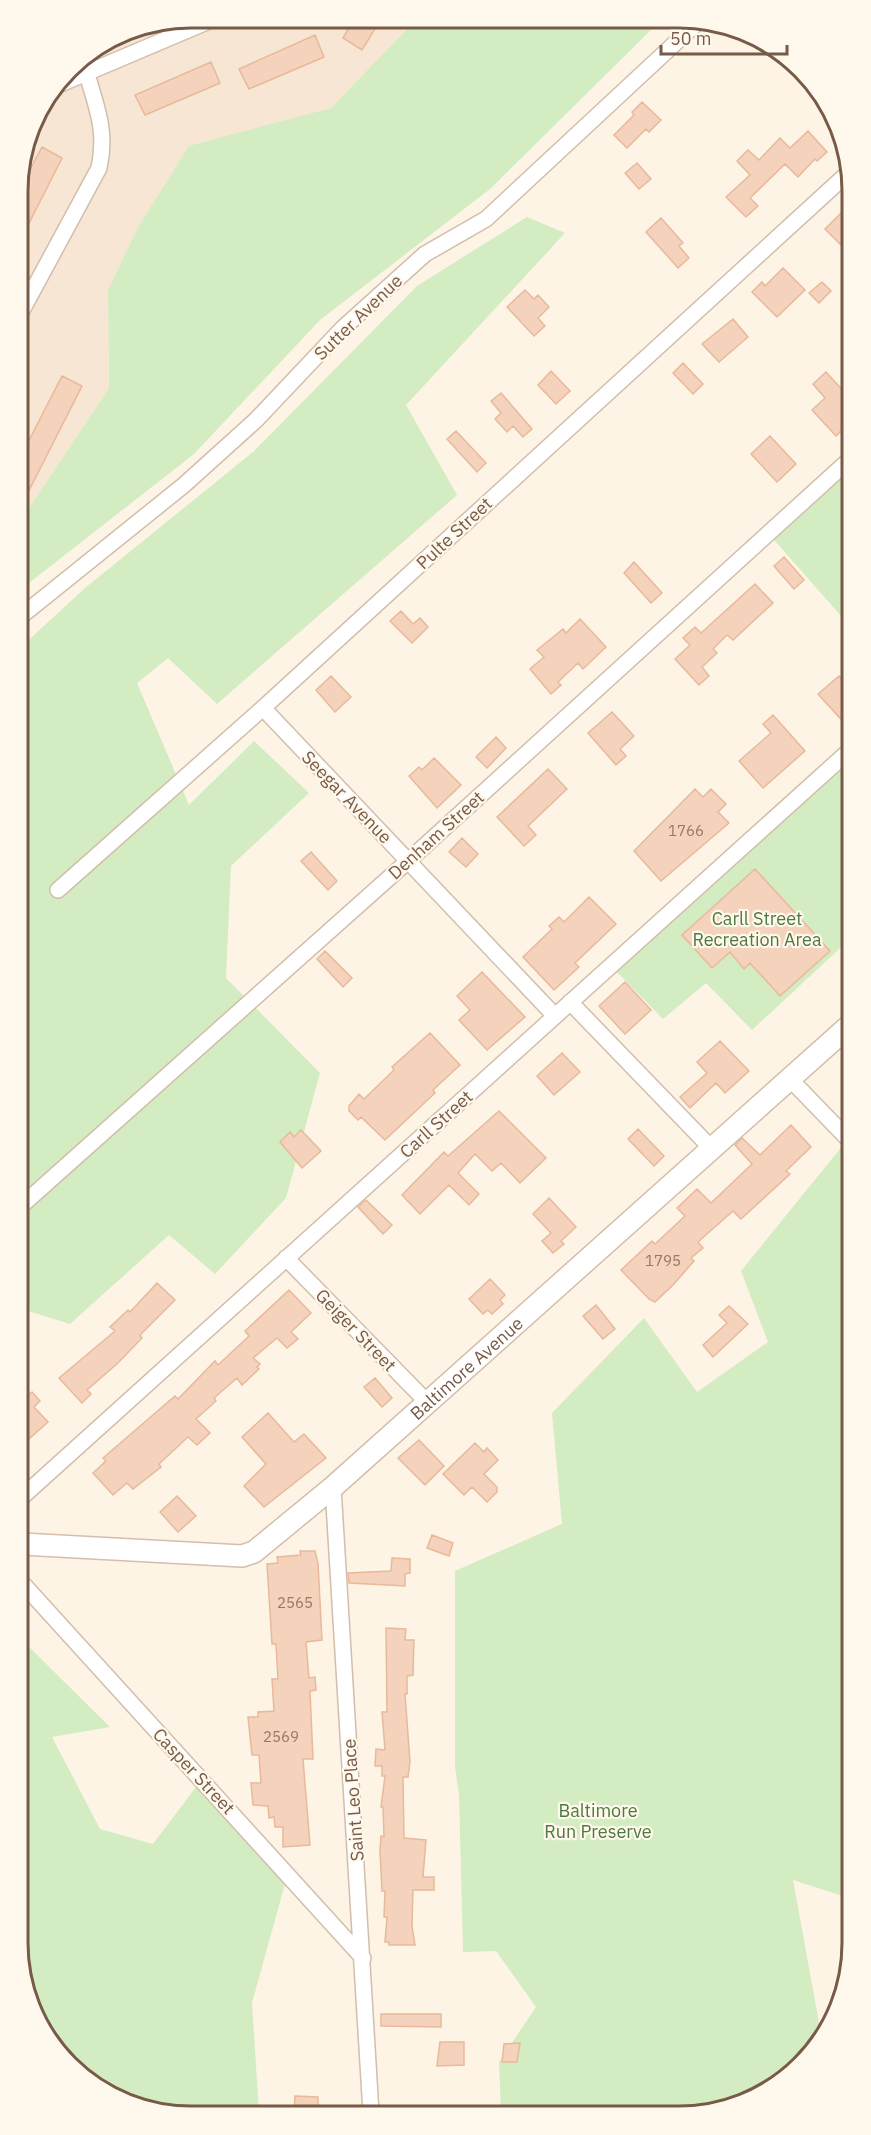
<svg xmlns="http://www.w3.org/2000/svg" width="871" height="2135" font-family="'IBM Plex Sans',sans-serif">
<rect width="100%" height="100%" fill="#fdf4e5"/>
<!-- residential -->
<path fill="#f6e6d3" d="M191,18L417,21L331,108L189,147L138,227L108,290L109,388L19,523L18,180L36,114L77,61L125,31Z"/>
<!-- green -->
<path fill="#d3ecc2" d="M417,19L660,21L490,189L320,320L194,454L20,590L19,523L109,388L108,290L138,227L189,146L331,108Z
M527,217L565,233L406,405L457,495L217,704L168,658L137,683L189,805L254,741L309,793L231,866L226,978L320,1073L286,1198L215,1274L169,1235L70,1324L22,1309L20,648L85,588L253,452L417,286Z
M848,461L849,625L768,533Z
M849,751L850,939L752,1030L706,983L663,1019L611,966Z
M848,1139L850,1141L852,1899L793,1880L822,2039L810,2058L724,2111L501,2112L499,2062L536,2007L496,1951L463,1952L459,1795L455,1767V1571L562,1524L552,1413L644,1318L697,1392L768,1342L741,1271Z
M23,1641L110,1727L52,1737L100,1829L153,1844L202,1779L288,1873L252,2003L259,2113L158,2114L77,2074L24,1988Z"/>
<!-- building -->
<path fill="#f4d2bb" stroke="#e8b99a" stroke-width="1.5" d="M354,19H381L362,50L343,38Z
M315,35L324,57L249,89L239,69Z
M211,62L220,83L145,115L135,95Z
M642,102L661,120L649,132L646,129L627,148L614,135L634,115L632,112Z
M808,131L827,152L817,161L815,159L798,177L785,164L750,198L758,206L746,217L726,197L750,175L737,161L748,150L759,160L780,138L790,148Z
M42,147L62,158L19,243L18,192Z
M637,163L651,179L639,189L625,173Z
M847,207V236L848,252L825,229Z
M661,218L683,243L679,246L689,258L678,268L646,232Z
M783,268L805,290L777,317L752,292L762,282L765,286Z
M822,282L831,291L819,303L809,293Z
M525,290L534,299L538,295L549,307L538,318L545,326L534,336L507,307Z
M733,319L748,337L719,362L702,344Z
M683,363L703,384L693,394L673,373Z
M551,371L570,391L556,404L538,385Z
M826,372L848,396V425L836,436L812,410L825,398L813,384Z
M62,376L82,386L19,510V460Z
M501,393L532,429L523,437L513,426L507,432L495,419L501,413L491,401Z
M456,431L486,463L477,472L447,439Z
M770,436L796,464L777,482L751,454Z
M784,557L804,580L794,589L774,566Z
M634,562L662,593L651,603L624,573Z
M755,584L773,603L733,640L727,635L713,649L717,653L702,667L709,676L699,685L675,659L690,645L683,638L695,627L701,633Z
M401,611L413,624L420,618L428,627L412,643L390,621Z
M580,619L606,647L583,669L578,663L558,682L561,685L551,694L530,669L544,657L537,650L563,629L566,633Z
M331,676L351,697L335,712L316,690Z
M839,676L849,687V728L818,694Z
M612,712L634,736L620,749L626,756L616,765L588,733Z
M773,715L805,751L763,788L739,761L771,733L763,724Z
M496,737L506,748L487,768L476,757Z
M434,758L461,785L437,808L409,776L419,767L422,770Z
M548,769L567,789L528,826L536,835L524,846L497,817Z
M695,789L703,797L711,789L726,804L718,812L729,823L661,881L634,851Z
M462,838L478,854L466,867L449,852Z
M311,852L337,881L328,890L301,861Z
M755,869L830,951L780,996L750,963L744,969L730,952L712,968L682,935Z
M589,897L616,924L575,963L579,967L554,990L523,957L552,929L549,926L559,917L564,922Z
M325,951L352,978L343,987L317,959Z
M482,972L525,1017L487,1050L459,1020L470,1010L457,996Z
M625,982L651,1010L625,1034L599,1006Z
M430,1033L460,1065L433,1090L435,1093L385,1140L361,1117L358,1120L349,1111V1106L359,1094L364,1099L394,1070L392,1067Z
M720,1041L749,1071L725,1093L716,1083L690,1108L680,1097L707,1073L697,1062Z
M562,1053L580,1072L554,1095L537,1076Z
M499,1111L546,1158L520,1183L501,1163L492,1171L475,1154L458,1173L479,1194L469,1205L449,1185L420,1214L402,1195L444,1152L448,1156Z
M791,1125L811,1147L786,1171L790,1174L741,1219L733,1211L698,1242L703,1248L691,1258L694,1261L673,1285L655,1302L649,1299L621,1270L652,1241L655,1244L685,1216L677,1208L697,1189L711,1203L752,1164L735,1145L742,1138L760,1155Z
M638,1129L664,1156L654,1166L628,1139Z
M301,1130L321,1151L302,1168L280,1142L290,1132L294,1137Z
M549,1198L576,1227L561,1241L564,1244L553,1253L542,1241L551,1233L533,1214Z
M366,1200L392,1225L383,1234L358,1207Z
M490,1279L505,1295L500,1300L503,1304L492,1314L488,1310L483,1314L469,1299Z
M157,1283L175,1300L140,1335L142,1338L118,1363L87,1390L91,1394L82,1403L59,1378L115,1331L110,1327L128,1310L130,1312Z
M289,1290L311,1313L291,1332L298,1339L287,1348L277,1338L253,1358L260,1364L257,1367L259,1369L242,1385L237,1378L214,1398L216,1401L196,1419L210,1433L197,1445L188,1437L159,1464L161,1467L133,1489L127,1483L113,1495L93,1473L106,1461L103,1458L175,1396L178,1399L215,1361L218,1365L249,1336L245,1331Z
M596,1305L615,1329L603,1339L583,1316Z
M729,1306L748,1324L713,1357L703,1345L727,1323L719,1315Z
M375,1378L392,1398L382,1407L364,1387Z
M22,1392L26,1397L32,1392L40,1401L34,1407L48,1422L22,1445Z
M268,1413L294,1442L304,1434L326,1458L264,1507L244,1486L266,1464L242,1437Z
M419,1440L444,1466L425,1485L398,1458Z
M475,1443L484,1452L487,1448L498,1460L484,1474L497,1487V1492L487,1502L472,1487L464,1495L443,1474Z
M177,1496L196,1516L178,1532L160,1512Z
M432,1535L453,1543L449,1556L427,1548Z
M300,1551H315L318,1563L322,1640L306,1642L309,1678L315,1677L316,1690L310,1691L313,1759H303L310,1845L283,1847V1827H275L274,1817L269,1818L268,1806L253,1805L251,1783H261L259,1755H252L248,1717H258V1712L274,1711L272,1679H278L276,1644H272L267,1564L278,1563L277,1557L301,1555Z
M392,1558L410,1559V1573L405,1574V1586L349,1583L348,1573L391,1571Z
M386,1628L406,1629L405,1640H414L413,1675L407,1676V1694H405L410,1762L408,1777H403L404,1838L426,1840L423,1877H434V1890H413L412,1926L415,1945H389V1942H385L387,1917H384L385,1891H382L380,1851L381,1836L384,1837L383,1807H381L385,1776H382V1766H375L376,1749L385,1750L382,1712H387Z
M381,2014H441V2027L381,2026Z
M440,2042H464V2065L437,2066Z
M520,2043L517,2062H502L504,2044Z
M295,2096L318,2097V2113H294Z"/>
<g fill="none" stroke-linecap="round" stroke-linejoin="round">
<!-- street casing -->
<g stroke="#d2beac" stroke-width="18">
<path id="street" d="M58,85L216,18
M19,316L99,168C107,131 97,109 87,74
M20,617L184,485L256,420L343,328L425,254L486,219L699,21
M263,708L555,1016
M58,890L263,708L847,174
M570,1002L712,1149
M790,1079L850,1141
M21,1206L408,861L848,461
M286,1258L427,1402
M333,1487L371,2113
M22,1497L849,751
M23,1584L363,1958"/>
</g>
<!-- secondary casing -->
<g stroke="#d5beaa" stroke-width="24">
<g id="secondary">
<path id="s1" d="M22,1544L242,1556L254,1552L333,1487L850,1025"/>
</g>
</g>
<!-- street -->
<use href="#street" stroke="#fff" stroke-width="15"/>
<!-- secondary -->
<use href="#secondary" stroke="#fff" stroke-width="21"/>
</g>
<g text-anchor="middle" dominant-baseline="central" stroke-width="4.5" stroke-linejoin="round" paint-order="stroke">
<!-- number labels -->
<g font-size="15" fill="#977865">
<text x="686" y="830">1766</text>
<text x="663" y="1260">1795</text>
<text x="295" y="1602">2565</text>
<text x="281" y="1736">2569</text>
</g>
<!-- street labels -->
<g font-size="18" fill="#785a48" stroke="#fff8ec">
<text transform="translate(358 317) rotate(-44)">Sutter Avenue</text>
<text transform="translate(454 533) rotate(-43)">Pulte Street</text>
<text transform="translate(347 797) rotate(46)">Seegar Avenue</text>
<text transform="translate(436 835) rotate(-42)">Denham Street</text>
<text transform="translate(436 1124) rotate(-42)">Carll Street</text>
<text transform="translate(356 1330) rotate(46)">Geiger Street</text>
<text stroke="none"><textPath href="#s1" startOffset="514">Baltimore Avenue</textPath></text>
<text transform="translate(194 1771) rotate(47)">Casper Street</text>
<text transform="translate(353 1800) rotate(-94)">Saint Leo Place</text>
</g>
<!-- park labels -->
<g font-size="18" fill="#4d793d" stroke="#fff8ec">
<text x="757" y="918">Carll Street<tspan x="757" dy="21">Recreation Area</tspan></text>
<text x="598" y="1810">Baltimore<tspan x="598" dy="21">Run Preserve</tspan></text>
</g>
</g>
<!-- crop -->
<path d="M0 0H871V2135H0ZM191 28H679A163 163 0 0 1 842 191V1943A163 163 0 0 1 679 2106H191A163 163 0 0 1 28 1943V191A163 163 0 0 1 191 28Z" fill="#fff8ec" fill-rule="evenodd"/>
<path fill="none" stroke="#785a48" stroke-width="3" d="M191 28H679A163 163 0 0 1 842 191V1943A163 163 0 0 1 679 2106H191A163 163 0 0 1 28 1943V191A163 163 0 0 1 191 28Z"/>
<!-- scale -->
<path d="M661 45v9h126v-9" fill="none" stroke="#785a48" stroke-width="3"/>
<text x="670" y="45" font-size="18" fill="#785a48" stroke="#fff8ec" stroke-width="4.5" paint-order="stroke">50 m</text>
</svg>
